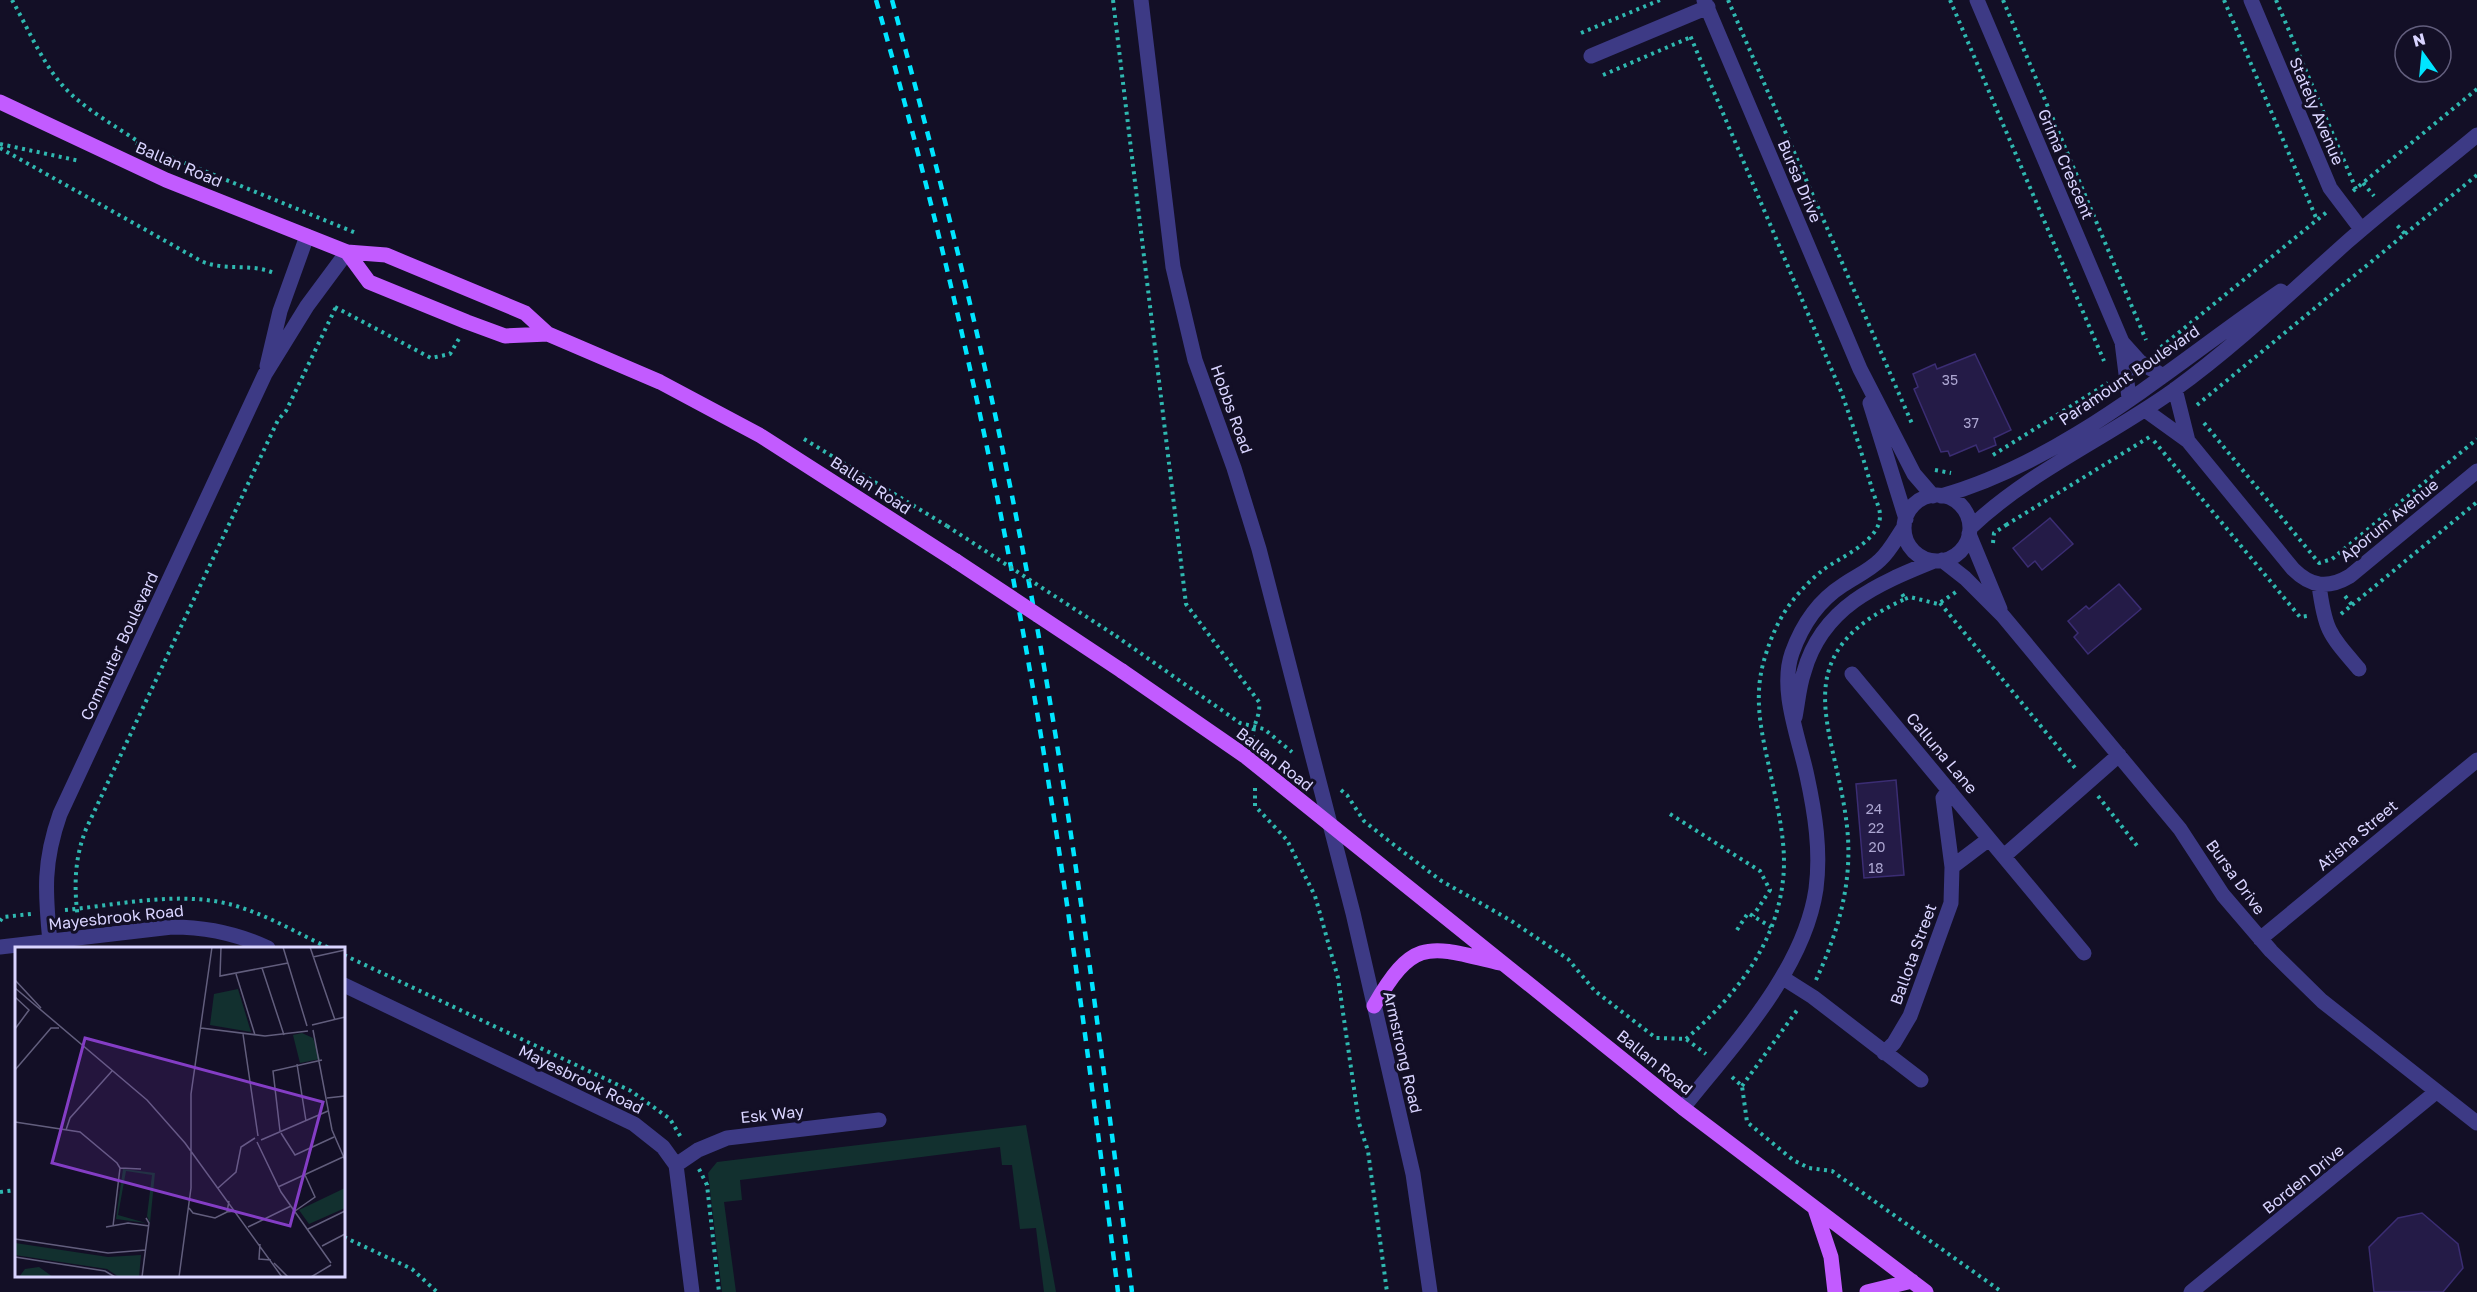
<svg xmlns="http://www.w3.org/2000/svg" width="2477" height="1292" font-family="'Golos Text',sans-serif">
<rect width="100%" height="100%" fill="#130f26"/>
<!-- green -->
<path fill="#12302f" d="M1026,1125L1056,1292H1044L1036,1228L1020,1229L1012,1165H1002L1000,1147L740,1180L742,1200L724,1202L736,1292H722L708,1173L717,1162Z"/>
<!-- building -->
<path fill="#241b47" stroke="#3b2d73" stroke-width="1.5" d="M1975,354L2011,430L1994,438L1996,445L1979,452L1976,445L1950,456L1948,451L1941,452L1914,389L1918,387L1913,374L1935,364L1937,369Z
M2050,518L2073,544L2042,570L2035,561L2028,567L2013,548Z
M2119,584L2141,609L2088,654L2074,637L2078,633L2068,621L2086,606L2089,609Z
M1896,780L1904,875L1864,878L1856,784Z
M2422,1213L2458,1244L2463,1268L2443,1292H2374L2369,1247L2398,1218Z"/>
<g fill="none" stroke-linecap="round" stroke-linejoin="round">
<!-- path -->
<path stroke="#2fb8b0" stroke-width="4" stroke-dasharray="3 4.5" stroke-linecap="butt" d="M12,0C28,28 42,63 64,87C83,108 117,127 142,144
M1113,0L1186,604L1259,702C1261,717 1252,724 1253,739
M1728,0L1913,426
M1950,0L2104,361
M2003,0L2146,340
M2224,0L2317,220
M2276,0L2356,189
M1581,33L1660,0
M1603,75L1691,37
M136,143L356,233
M0,144L80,161
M0,148L201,261C226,272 251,262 276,274
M2363,183L2374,196
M2353,191L2477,89
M2405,234L2477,175
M335,307L431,358L450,354L460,337
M2155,352L2328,211
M2197,405L2405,234L2395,223
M2204,423L2319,563L2332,559L2477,439
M804,439L947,526
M2154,441L2300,617L2307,616
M1993,455L2108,383
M1935,470L1951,473
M2006,525L2151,436
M1993,543L1994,533L2006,525
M1905,599L1910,597L1938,604L1956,592
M1940,603L2076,769
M2352,605L2477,502
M2341,614L2352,605L2345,596
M1116,636L1240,723L1264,729L1292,752
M1255,788V806L1287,840L1315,896L1321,917L1338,978L1359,1123L1368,1151L1387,1292
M1341,790L1347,795L1364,821L1389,841L1440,880L1510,920L1568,959L1595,991L1656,1038L1686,1039L1706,1054
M2098,796L2138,847
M1670,814L1760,871L1770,890L1753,916
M65,910C118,905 176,891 229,904C264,913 297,933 329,948
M78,920C74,887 74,860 86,829L278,420L286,411L336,307
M0,921L3,917L31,914
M1737,930L1748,913L1771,927
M344,955L631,1091L670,1119L682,1139
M1816,980C1837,934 1851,889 1848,838C1841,734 1775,658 1905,599L1901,592
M1686,1039C1734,997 1776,946 1783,880C1787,845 1778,810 1771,776C1763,738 1753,703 1763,664C1770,638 1781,612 1800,592C1807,584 1815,576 1823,570C1840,557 1881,541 1880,515C1880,507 1874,497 1872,489C1863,457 1853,425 1842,394L1689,33
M1732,1077L1742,1086L1747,1122L1793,1160L1809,1168L1832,1171L2002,1292
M1742,1086L1798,1009
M699,1169L707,1185L719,1292
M0,1192L16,1190
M344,1237L412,1269L437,1292"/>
<!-- minor -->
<path stroke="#3d3a85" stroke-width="15" d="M1141,0L1173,267L1195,360L1234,468L1259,549L1353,913L1413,1174L1430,1292
M1704,0L1860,369L1914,474L1933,496
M1977,0L2122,342L2129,398
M2251,0L2330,188L2361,229
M1591,56L1708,7
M2122,342L2140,362L2163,376
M267,366L280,311L307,236
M2175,389L2188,441
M1870,403L1906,519
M2145,410L2188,441L2293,569C2311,587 2328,589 2350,576L2477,471
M1904 528a33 33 0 1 1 66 0a33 33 0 1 1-66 0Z
M1941,496C2066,461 2174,364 2281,291
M1970,528C2030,471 2107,438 2174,390C2235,346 2290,293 2347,242C2389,205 2434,171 2477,135
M1969,534L2000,609
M1942,560L1965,578L2003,616L2180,829L2223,895L2271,951L2322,1001L2477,1123
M2319,585C2325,631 2329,634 2359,669
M1852,674L2084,953
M1795,717C1798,702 1799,686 1804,672C1822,607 1877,584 1934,561
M2004,856L2119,755
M1952,867L1989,839
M2260,939L2477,760
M50,942C45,892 43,862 60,814L265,374L307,306L347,252
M0,947L172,927C206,927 238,934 268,948
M1783,978L1813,997L1921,1080
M344,985L634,1124L663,1147L676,1165L692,1292
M1884,1053L1894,1043L1910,1016L1951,903L1952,867L1943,798L1949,790
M1683,1108C1733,1045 1804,971 1816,889C1821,851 1815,813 1807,776C1799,738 1779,690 1792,653C1802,625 1818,601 1843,585C1855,577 1870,570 1880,560C1890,551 1897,537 1904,527
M676,1165L698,1150L727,1138L879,1120
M2191,1292L2436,1092"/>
<!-- major -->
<path stroke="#c25bff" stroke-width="15" d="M0,102L166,180L347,252L386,255L525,313L548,334L660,382L761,436L956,561
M347,252L369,282L467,322L505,336L548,334
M1122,671L1245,756L1683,1108L1926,1292
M1374,1006C1414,936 1429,946 1500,963
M1815,1209L1831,1257L1835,1292
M1867,1292L1912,1281"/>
<!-- rail -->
<path stroke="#00e5ff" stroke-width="4.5" stroke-dasharray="9 8" stroke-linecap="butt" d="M876,0C946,243 1001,492 1042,742C1072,925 1095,1108 1118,1292
M892,0C939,172 983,346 1017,521C1068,776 1099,1034 1132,1292"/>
<!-- path-bridge -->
<path stroke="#2fb8b0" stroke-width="4" stroke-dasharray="3 4.5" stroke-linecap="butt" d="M947,526L1116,636"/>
<!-- major-bridge -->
<path stroke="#c25bff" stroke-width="15" d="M956,561L1122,671"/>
</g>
<g text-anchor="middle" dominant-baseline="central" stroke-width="6" stroke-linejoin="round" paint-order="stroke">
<!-- number labels -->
<g font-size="14" fill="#aca6d1">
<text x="1950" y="379">35</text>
<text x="1971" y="422">37</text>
<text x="1874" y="808">24</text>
<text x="1876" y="827">22</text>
<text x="1877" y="846">20</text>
<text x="1876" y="867">18</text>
</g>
<!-- street labels -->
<g font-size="16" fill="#d9d4ff" stroke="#130f26">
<text transform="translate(2317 111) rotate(67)">Stately Avenue</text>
<text transform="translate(179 164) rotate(23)">Ballan Road</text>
<text transform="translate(2066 164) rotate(67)">Grima Crescent</text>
<text transform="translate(1800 181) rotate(67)">Bursa Drive</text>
<text transform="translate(2129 375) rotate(-34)">Paramount Boulevard</text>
<text transform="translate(1232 409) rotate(70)">Hobbs Road</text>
<text transform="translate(871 485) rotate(33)">Ballan Road</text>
<text transform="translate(2389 520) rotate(-39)">Aporum Avenue</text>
<text transform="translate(119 646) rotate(-65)">Commuter Boulevard</text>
<text transform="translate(1942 753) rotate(50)">Calluna Lane</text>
<text transform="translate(1275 759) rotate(38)">Ballan Road</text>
<text transform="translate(2357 835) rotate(-40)">Atisha Street</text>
<text transform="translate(2236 877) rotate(54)">Bursa Drive</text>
<text transform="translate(116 917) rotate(-6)">Mayesbrook Road</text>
<text transform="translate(1913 954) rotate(-70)">Ballota Street</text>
<text transform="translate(1403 1052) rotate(77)">Armstrong Road</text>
<text transform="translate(1655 1062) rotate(39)">Ballan Road</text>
<text transform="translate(581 1079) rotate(26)">Mayesbrook Road</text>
<text transform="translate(772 1114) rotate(-6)">Esk Way</text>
<text transform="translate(2303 1179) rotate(-39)">Borden Drive</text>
</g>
</g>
<!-- overview -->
<g transform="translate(15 947)">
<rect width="330" height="330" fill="#130f26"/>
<path d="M223,42L236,85L195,78L199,47ZM287,86L298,91L305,112L285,116L278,88ZM108,222L140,226L135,276L132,269L137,228L111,224L103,268L131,276L101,272ZM330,241V261L294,277L284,263ZM0,296L93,310L126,308L124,330H104L92,322L0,308ZM24,320L38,330H4L10,322Z" fill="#12302f"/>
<path fill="none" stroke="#625e7d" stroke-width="1.5" d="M206,0L205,29L273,16M268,0L292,79M295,0L320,73M298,10L330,3M247,21L269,88M221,27L240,88M0,33L26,61M0,41L132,153L170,196L267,330M0,50L14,63L0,82M297,78L330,70M186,81L250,89L293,84M298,83L317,183L330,213M228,87L243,189M330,99V119M282,117L291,174M0,123L36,81H44M312,151L330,149M0,175L65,185L102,216L105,221L98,279M51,183L55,171L97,124M265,184L258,124L307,113M266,186L280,208L319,190M246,193L313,164M242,195L266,245L316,316M105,221L126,222M263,240L328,210M203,241L221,225L226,200L240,191M214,254L212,265L221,264M174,261L178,266L200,271L212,265M280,264L300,250L290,228M91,280L113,276L134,279M233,280L276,259M293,282L330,264M0,292L93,306L131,303M245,297L244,312L256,313M307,299L330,287M0,310L90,324L100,330M259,316L273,330M127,330L134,276L131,271M164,330L176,241V147L197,0M296,330L316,318"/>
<path fill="#843dc5" fill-opacity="0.15" stroke="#843dc5" stroke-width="3" d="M70,91L308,155L275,279L37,216Z"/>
<rect width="330" height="330" fill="none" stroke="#d9d4ff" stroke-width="3"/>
</g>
<!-- north arrow -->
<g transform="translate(2423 54) rotate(345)"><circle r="28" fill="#130f26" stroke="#625e7d" stroke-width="1.5"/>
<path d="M0-4.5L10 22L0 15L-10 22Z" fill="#00e5ff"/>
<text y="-9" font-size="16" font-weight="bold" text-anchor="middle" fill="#d9d4ff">N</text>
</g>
</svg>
